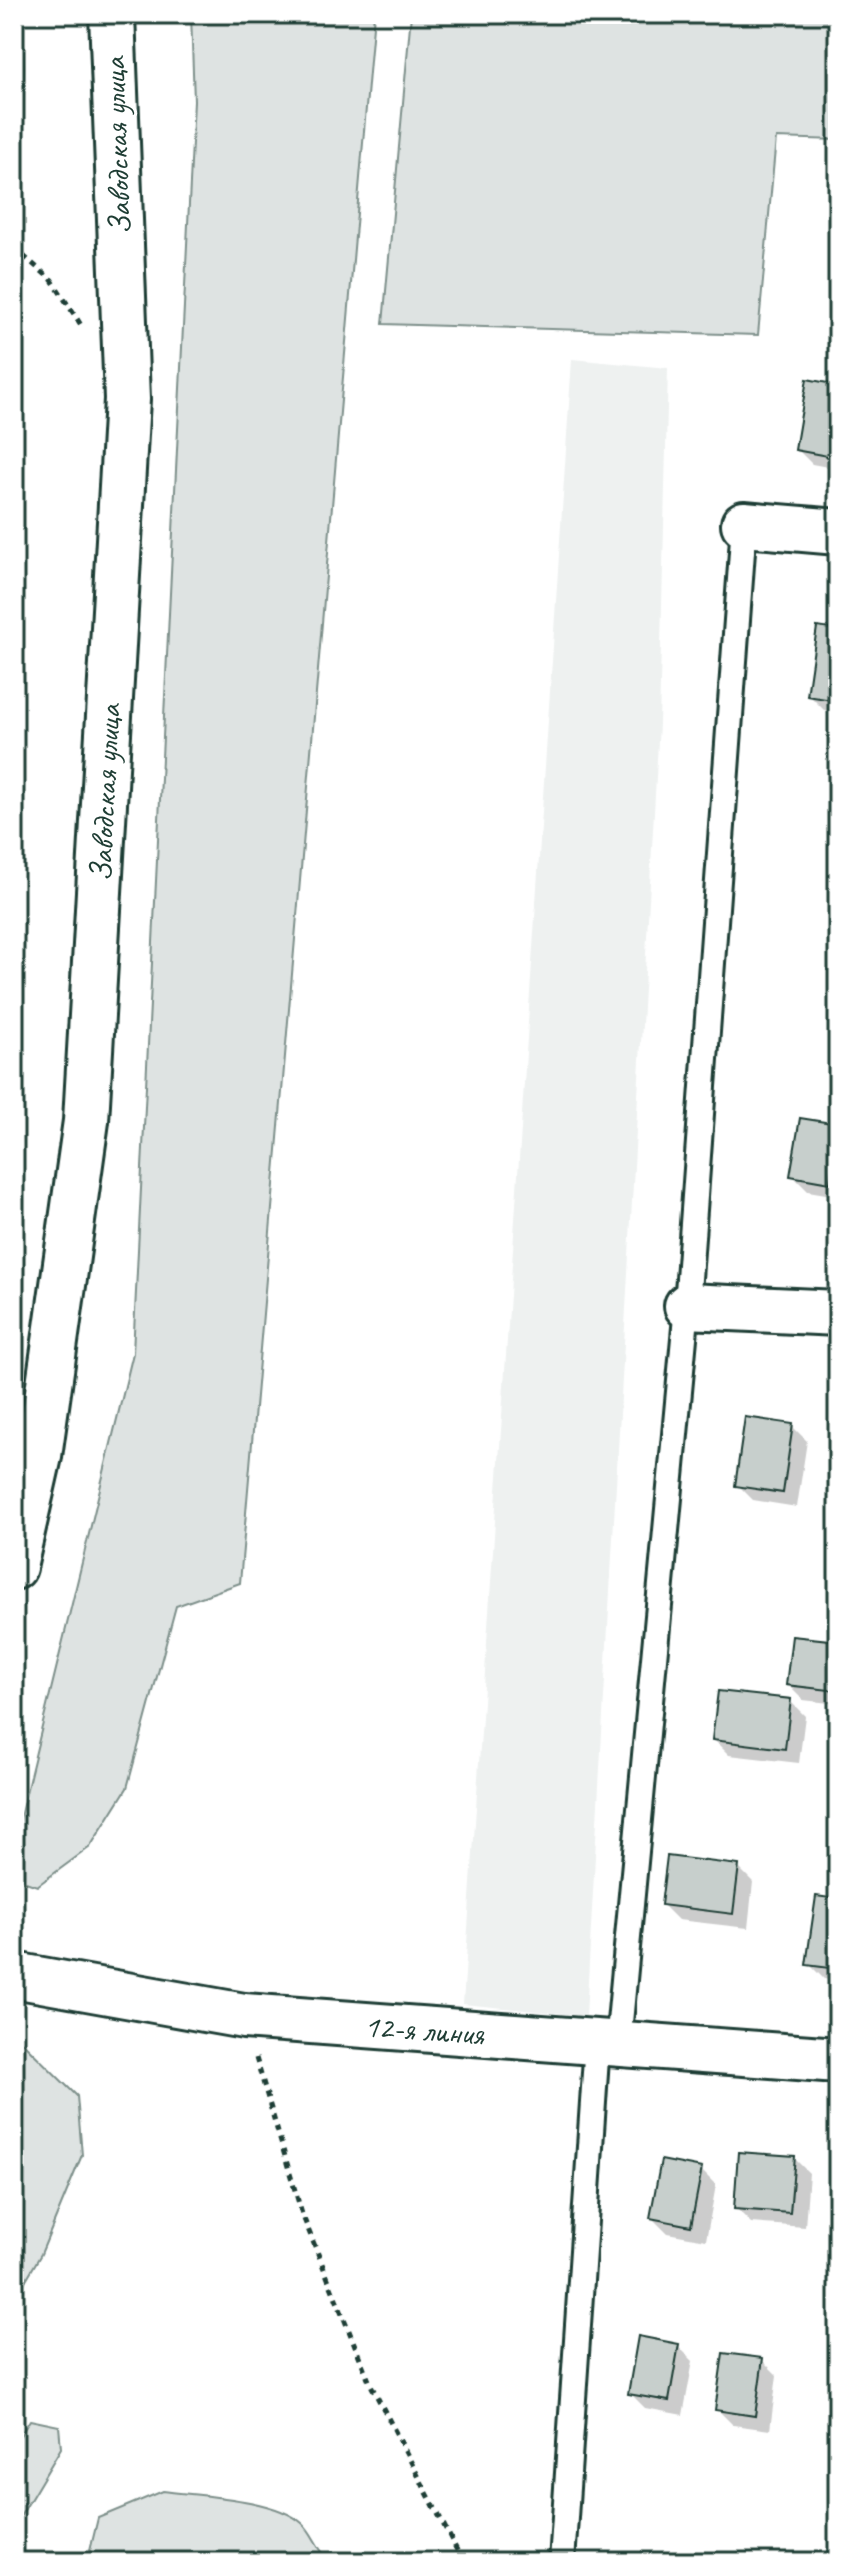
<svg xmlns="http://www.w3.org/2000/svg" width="852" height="2576" font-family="Caveat,sans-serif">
<rect width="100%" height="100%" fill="#fff"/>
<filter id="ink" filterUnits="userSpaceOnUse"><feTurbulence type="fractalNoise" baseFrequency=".0125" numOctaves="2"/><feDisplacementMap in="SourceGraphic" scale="16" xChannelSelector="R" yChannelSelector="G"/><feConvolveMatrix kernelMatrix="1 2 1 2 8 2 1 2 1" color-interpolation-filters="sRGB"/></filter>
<g filter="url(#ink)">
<!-- built -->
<path fill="#eef1f0" d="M572,359L668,368L659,724L586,2016L463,2004Z"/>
<!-- green -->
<path fill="#dee3e2" stroke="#7e908b" stroke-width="2" d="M14,14H22L24,67L14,393Z
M191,14H374L240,1583L176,1606L127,1788L90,1847L37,1886L14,1878V1842L133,1353L194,101Z
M411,14H838V140L776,138L758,335L383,324Z
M14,2034L77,2096L82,2155L41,2254L14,2300Z
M30,2420L59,2426L61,2448L14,2527V2445Z
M163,2491C200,2496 273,2498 302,2523C314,2533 317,2551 331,2562H101L90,2551L98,2518Z"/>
<!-- shadow -->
<path fill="#0003" d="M838,387V469L812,464L797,449Z
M838,632V713L824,710L809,695Z
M802,1120L838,1126V1196L808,1191L793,1176Z
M792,1426L807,1441L797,1507L753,1500L738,1485Z
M838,1643V1704L803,1700L788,1685Z
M790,1701L805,1716L799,1763L729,1755L714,1740Z
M738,1867L753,1882L748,1928L678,1920L663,1905Z
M838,1901V1981L824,1979L809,1964Z
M794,2158L809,2173L805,2227L751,2223L736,2208Z
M701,2170L716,2185L706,2240L667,2233L652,2218Z
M678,2346L693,2361L683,2415L645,2408L630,2393Z
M762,2360L777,2375L770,2430L733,2425L718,2410Z"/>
<!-- building -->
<path fill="#c7cfcc" stroke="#1f3d34" stroke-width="2" d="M807,379L838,385V458L795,450Z
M817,627L838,630V701L807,696Z
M800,1118L838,1124L830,1183L790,1176Z
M745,1417L793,1424L783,1493L735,1486Z
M792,1636L838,1641V1691L786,1685Z
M718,1691L791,1699L785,1749L712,1740Z
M667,1856L739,1865L733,1914L661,1905Z
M816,1896L838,1899V1969L806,1965Z
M738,2152L795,2156L790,2213L734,2209Z
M661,2160L702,2168L691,2226L650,2218Z
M638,2336L679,2344L669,2401L628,2394Z
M723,2353L763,2358L755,2416L715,2410Z"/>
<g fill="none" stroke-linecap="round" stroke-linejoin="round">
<!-- service casing -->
<g stroke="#1f3d34" stroke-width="30">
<path id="service" d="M618,2044L687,1306L744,524
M562,2562L597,2043"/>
</g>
<!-- minor casing -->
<g stroke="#1f3d34" stroke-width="50">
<path id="minor" d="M744,524L838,532
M687,1306L838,1313"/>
</g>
<!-- tertiary casing -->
<g stroke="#1f3d34" stroke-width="50">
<path id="tertiary" d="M14,1567L39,1456L86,1121L127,399L112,14
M14,1975L244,2016L838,2060"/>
</g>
<!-- path -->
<path stroke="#1f3d34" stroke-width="5" stroke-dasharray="6 6" stroke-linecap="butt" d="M14,248L52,280L81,325
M256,2058L302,2214L370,2383L463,2562"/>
<!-- service -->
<use href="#service" stroke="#fff" stroke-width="24"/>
<!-- minor -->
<use href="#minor" stroke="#fff" stroke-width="44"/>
<!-- tertiary -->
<use href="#tertiary" stroke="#fff" stroke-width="44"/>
</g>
</g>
<g text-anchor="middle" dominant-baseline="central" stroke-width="6" stroke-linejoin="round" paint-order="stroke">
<!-- street labels -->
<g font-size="32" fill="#1f3d34" stroke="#fff">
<text transform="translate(117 146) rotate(-92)">Заводская улица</text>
<text transform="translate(105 793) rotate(-87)">Заводская улица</text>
<text transform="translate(424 2030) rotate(4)">12-я линия</text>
</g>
</g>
<!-- margin -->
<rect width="852" height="2576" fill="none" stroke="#fff" stroke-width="48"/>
<rect x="24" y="24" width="804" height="2528" fill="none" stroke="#1f3d34" stroke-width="3" filter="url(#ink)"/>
</svg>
